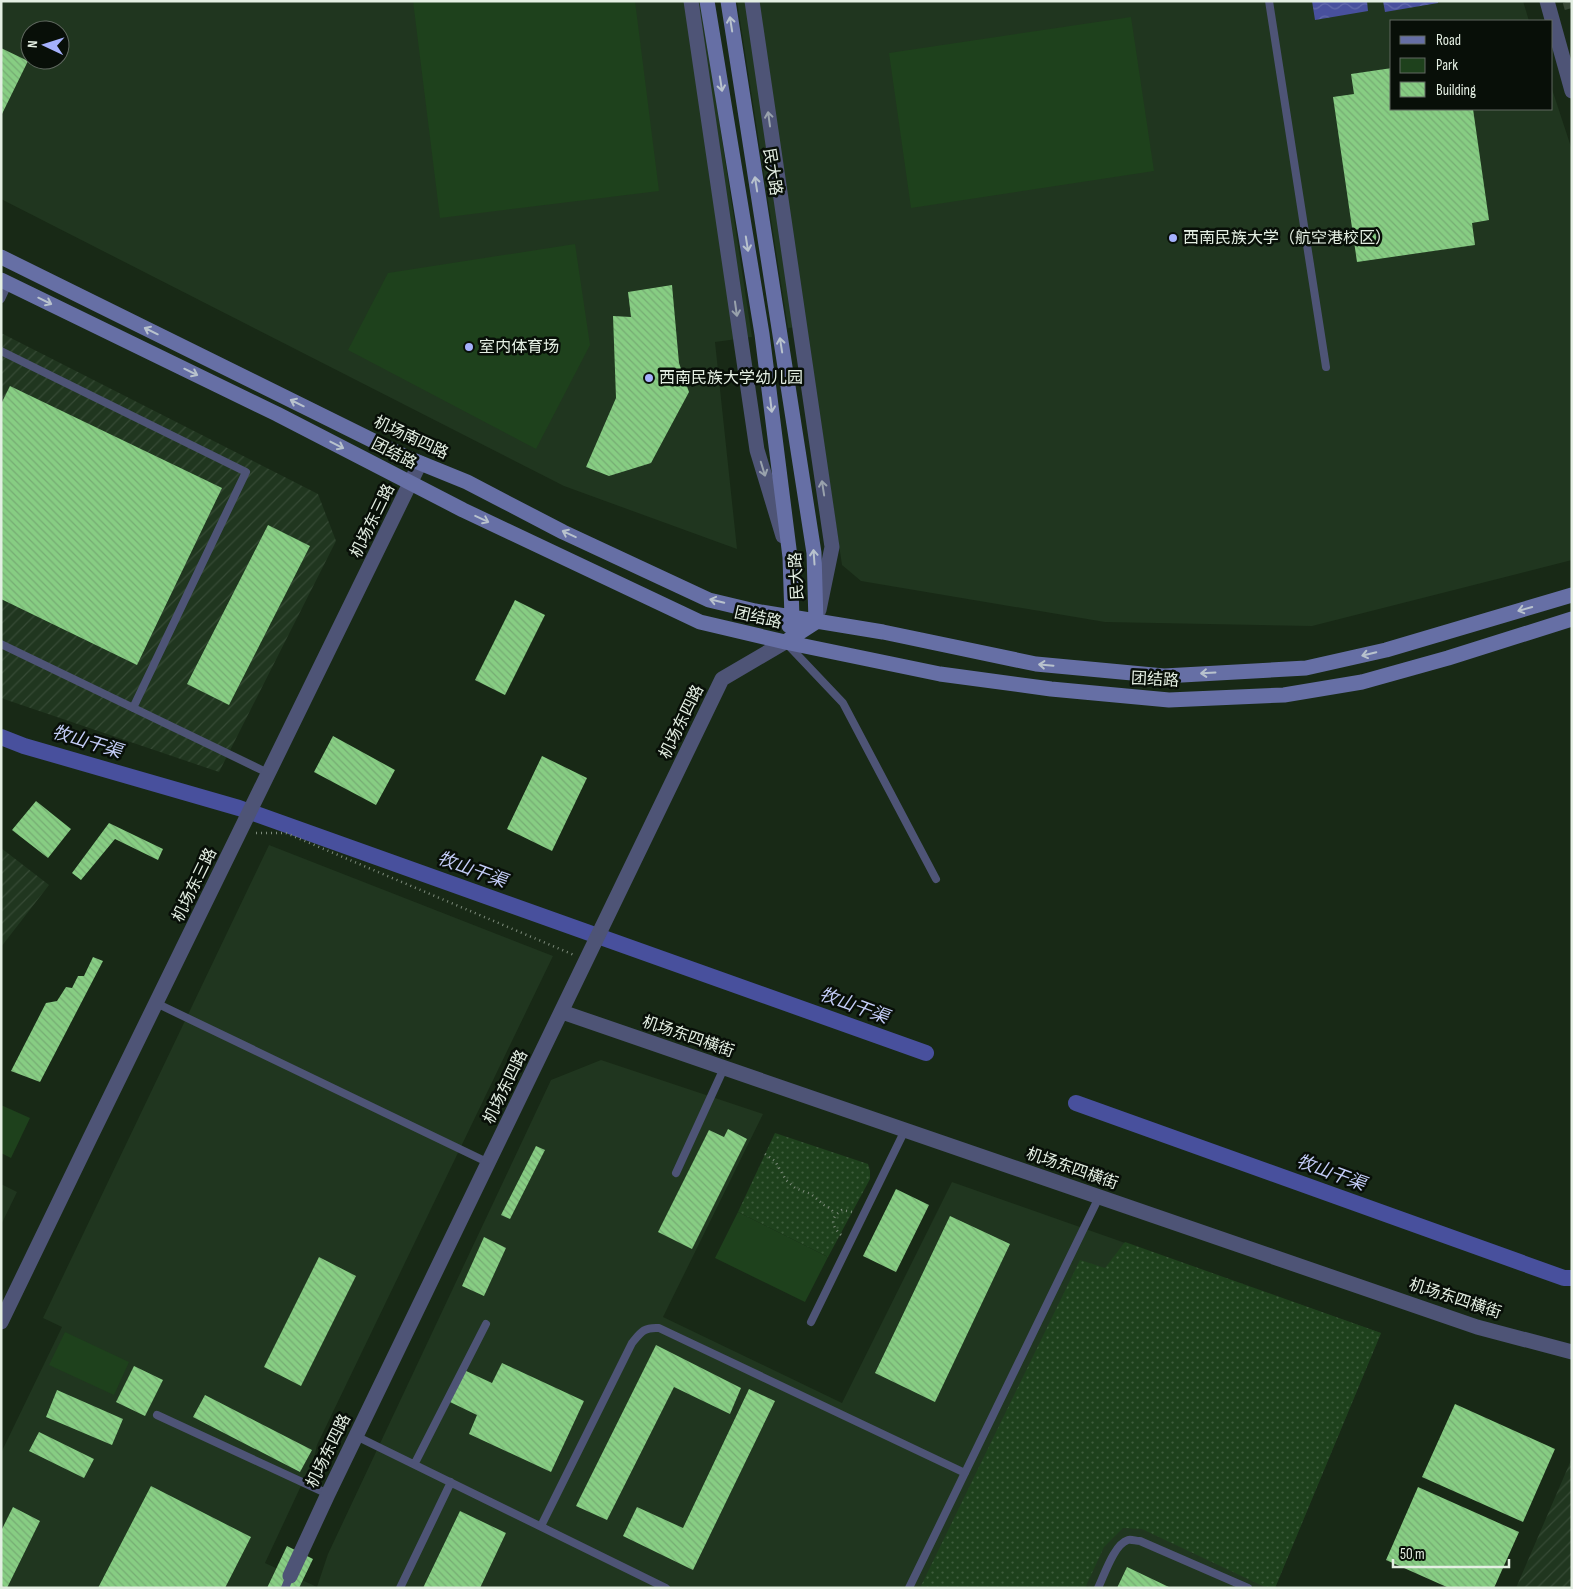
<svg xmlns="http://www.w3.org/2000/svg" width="1573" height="1589" font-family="'Sofia Sans Condensed','Noto Sans SC',sans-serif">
<defs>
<pattern id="industrial-furrows" width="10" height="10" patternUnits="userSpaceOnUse" patternTransform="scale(1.25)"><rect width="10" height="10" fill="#20361f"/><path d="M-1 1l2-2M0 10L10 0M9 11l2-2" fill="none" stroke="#364a35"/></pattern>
<pattern id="grass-dots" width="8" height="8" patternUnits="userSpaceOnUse" patternTransform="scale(1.25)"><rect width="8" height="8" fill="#1e411c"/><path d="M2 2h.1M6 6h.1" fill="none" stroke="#3f5d3d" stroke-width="1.8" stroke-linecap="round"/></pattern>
<pattern id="water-waves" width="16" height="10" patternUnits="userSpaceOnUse" patternTransform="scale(1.25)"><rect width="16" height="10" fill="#48509d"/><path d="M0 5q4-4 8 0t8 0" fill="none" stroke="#626aaa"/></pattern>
<pattern id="building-back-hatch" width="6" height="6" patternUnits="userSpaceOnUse" patternTransform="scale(1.25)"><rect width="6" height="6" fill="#87cd83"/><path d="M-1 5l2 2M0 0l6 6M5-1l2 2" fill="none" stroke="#76ac73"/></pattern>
</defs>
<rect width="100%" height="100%" fill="#182916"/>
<!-- built -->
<path fill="#20361f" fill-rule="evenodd" d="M1,1H701L752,337L715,342L737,549L564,486L1,199ZM30,30H60V60H30Z
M737,1H1523L1529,21H1392V109H1552V89L1572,150V560L1312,626L1105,622L861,581L842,565L806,326L788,328Z
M269,845L553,956L317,1445L314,1458L265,1563L317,1587L328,1554L551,1080L601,1060L763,1114L663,1317L842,1403L952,1182L1381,1333L1275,1588H1V1453L62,1327L43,1318Z
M1,1184L17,1192L1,1225Z"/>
<!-- industrial -->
<path fill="url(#industrial-furrows)" d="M1,333L318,494L336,541L219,772L1,698Z
M1,848L49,885L1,947Z
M1572,1458V1588H1516Z"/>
<!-- grass -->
<path fill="url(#grass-dots)" d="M775,1133L868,1164L870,1171V1179L828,1257L738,1212Z
M1125,1242L1381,1333L1275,1588H1267L1142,1529L1123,1528L1104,1547L1085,1588H920L1080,1260L1105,1268Z"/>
<!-- park -->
<path fill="#1e411c" d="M413,1H635L659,191L440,218Z
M1131,17L1154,171L911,208L889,53Z
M575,244L590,345L536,449L348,350L388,273Z
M1,1105L30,1118L11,1158L1,1153Z
M738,1212L828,1257L805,1302L715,1258Z
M65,1332L129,1362L114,1395L49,1365Z"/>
<!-- water -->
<path fill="url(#water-waves)" d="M1312,1H1367L1368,11L1315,20Z
M1383,1H1438V3L1385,12Z"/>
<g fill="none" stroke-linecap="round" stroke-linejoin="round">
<!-- canal -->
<path stroke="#48509d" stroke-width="16" d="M1,737L24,746L239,808L926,1053
M1076,1103L1564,1278H1572"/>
</g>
<!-- building -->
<path fill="url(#building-back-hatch)" d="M1,48L28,61L1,116Z
M1392,68V109H1473L1489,220L1472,223L1475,245L1357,262L1333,97L1354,94L1351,74Z
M672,285L679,363L689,392L651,463L609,476L586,467L616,398L613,316L631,317L628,292Z
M10,386L222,488L137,665L1,599V404Z
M268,525L310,546L229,705L187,684Z
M515,600L545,615L505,695L475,680Z
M333,736L395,770L376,805L314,772Z
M542,756L587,778L552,851L507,829Z
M36,801L71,829L48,858L12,830Z
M109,823L163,849L158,860L115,839L81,880L72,873Z
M93,957L103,961L40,1082L11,1071L46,1003L57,1001L66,987L72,988L78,976H84Z
M728,1129L747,1139L692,1249L658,1232L709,1130L724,1137Z
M536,1146L545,1150L510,1219L501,1215Z
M896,1189L929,1205L896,1272L863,1256Z
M950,1216L1010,1244L935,1402L875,1373Z
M484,1237L506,1248L484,1296L462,1286Z
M319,1257L356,1276L301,1386L264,1367Z
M656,1345L741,1388L730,1414L674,1387L607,1520L576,1506Z
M502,1363L584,1401L551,1472L469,1434L477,1415L450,1402L464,1370L492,1383Z
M134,1366L163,1380L145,1416L116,1402Z
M749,1389L775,1401L693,1570L623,1536L637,1507L683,1528Z
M57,1390L123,1419L112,1445L46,1417Z
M205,1395L312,1450L300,1472L193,1417Z
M1455,1404L1555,1449L1523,1522L1422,1477Z
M39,1432L94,1459L84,1478L29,1451Z
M151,1486L251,1537L225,1588H98Z
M1418,1487L1519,1532L1494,1588H1449L1386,1560Z
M13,1507L40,1521L7,1588H1V1531Z
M460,1511L506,1533L480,1588H423Z
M287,1546L313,1559L299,1588H267Z
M1127,1567L1171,1588H1117Z"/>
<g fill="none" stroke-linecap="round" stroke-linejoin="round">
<!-- primary-tunnel -->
<path stroke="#374735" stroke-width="15" stroke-dasharray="15 8" stroke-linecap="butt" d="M1570,1L1572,8"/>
<!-- path -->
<path stroke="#7d8b7b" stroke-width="2.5" stroke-dasharray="1 4" stroke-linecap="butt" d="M256,833H286L574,955
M765,1154L775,1161L786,1180L795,1188L811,1194L824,1205L830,1208L835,1214
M841,1235C831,1225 830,1218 842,1210L852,1212"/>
<!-- service -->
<path stroke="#4e5476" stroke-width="8" d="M1269,1L1326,367
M1,299L8,284
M1,351L246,472L133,708
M1,644L268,773
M788,645L843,703L936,879
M156,1003L489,1163
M676,1173L724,1068
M811,1322L905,1130
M157,1415L328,1494
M356,1436L666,1588
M415,1463L486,1324
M541,1526L632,1343C641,1332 644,1327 659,1328L965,1473
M285,1588L290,1576
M400,1588L451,1482
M909,1588L1099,1197
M1098,1588C1104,1576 1114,1544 1128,1540C1131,1539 1136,1541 1140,1541L1248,1588"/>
<!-- minor -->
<path stroke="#4e5476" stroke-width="15" d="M562,1012L1477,1327L1572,1352
M290,1576L328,1494L722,679L785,642"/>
<!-- tertiary -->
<path stroke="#4e5476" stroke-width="15" d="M691,1L757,450L783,536
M752,1L832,547L819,610
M1547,1L1572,91
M1,1322L89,1140L420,463"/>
<!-- secondary -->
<path stroke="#666fa5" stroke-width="15" d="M707,1L762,334L790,557L792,618L789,626
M728,1L814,553L816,622L785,642
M1,257L408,458L467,482L563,532L709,600L755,611L883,632L1036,664L1164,676L1306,668L1386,650L1572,595
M1,280L277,414L463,510L700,622L785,642L940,674L1051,689L1169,700L1284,695L1362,682L1448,658L1572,619"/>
</g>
<!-- one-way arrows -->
<defs><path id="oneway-shaft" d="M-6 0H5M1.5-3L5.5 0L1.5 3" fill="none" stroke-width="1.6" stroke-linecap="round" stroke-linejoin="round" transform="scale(1.25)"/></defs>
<g stroke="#b8c2cd">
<use href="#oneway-shaft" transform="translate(731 24) rotate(-99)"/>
<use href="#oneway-shaft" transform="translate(721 84) rotate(81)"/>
<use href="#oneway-shaft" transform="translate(756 184) rotate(-99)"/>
<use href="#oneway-shaft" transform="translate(747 244) rotate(81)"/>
<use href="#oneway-shaft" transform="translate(45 301) rotate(26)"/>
<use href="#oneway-shaft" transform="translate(151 331) rotate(-154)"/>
<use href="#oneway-shaft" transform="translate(781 345) rotate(-99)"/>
<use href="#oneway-shaft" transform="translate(191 372) rotate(26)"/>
<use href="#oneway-shaft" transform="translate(297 403) rotate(-154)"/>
<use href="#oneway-shaft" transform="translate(771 405) rotate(83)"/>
<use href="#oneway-shaft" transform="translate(337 445) rotate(27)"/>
<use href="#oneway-shaft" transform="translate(482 519) rotate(25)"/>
<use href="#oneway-shaft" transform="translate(569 534) rotate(-155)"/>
<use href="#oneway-shaft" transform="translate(814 557) rotate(-94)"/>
<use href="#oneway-shaft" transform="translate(717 601) rotate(-166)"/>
<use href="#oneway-shaft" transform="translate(1525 609) rotate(164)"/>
<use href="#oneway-shaft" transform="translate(1369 654) rotate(167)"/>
<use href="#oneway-shaft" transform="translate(1046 665) rotate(-175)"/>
<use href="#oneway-shaft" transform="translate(1208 673) rotate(177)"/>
</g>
<g stroke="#99a2ac">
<use href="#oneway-shaft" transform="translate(769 119) rotate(-98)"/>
<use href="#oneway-shaft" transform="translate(736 309) rotate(82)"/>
<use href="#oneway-shaft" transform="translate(763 469) rotate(73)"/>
<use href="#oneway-shaft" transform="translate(823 488) rotate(-99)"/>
</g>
<!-- markers -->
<g fill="#a5b1fc" stroke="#080f08" stroke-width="2">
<circle cx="1173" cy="238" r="5"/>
<circle cx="469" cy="347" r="5"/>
<circle cx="649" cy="378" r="5"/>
</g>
<g text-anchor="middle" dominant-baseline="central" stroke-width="5" stroke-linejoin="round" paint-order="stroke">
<!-- street labels -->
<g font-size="16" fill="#e4efe3" stroke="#080f08">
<text transform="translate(772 172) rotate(81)">民大路</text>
<text transform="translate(411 438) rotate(25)">机场南四路</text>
<text transform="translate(394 454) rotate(27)">团结路</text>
<text transform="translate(373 521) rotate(-64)">机场东三路</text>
<text transform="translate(797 576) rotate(-93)">民大路</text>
<text transform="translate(758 618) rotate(13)">团结路</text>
<text transform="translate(1155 680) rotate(3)">团结路</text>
<text transform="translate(682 722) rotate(-64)">机场东四路</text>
<text transform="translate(195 885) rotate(-64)">机场东三路</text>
<text transform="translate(688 1037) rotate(19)">机场东四横街</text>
<text transform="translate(506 1087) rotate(-64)">机场东四路</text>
<text transform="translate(1072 1169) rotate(19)">机场东四横街</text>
<text transform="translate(1455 1299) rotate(18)">机场东四横街</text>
<text transform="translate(329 1451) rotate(-64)">机场东四路</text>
</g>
<!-- poi labels -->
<g font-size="16" fill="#e4efe3" stroke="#080f08" text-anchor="start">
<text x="1183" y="238">西南民族大学（航空港校区）</text>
<text x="479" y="347">室内体育场</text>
<text x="659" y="378">西南民族大学幼儿园</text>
</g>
<!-- water labels -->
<g font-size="18" font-style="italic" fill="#c4cdf8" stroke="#080f08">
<text transform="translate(87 742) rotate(17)">牧山干渠</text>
<text transform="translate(472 870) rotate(20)">牧山干渠</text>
<text transform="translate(854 1006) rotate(20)">牧山干渠</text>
<text transform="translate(1331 1173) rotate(20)">牧山干渠</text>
</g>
</g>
<!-- border -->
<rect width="1573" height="1589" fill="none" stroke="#e4efe3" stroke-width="5"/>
<!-- legend -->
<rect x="1390" y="20" width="162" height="90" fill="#080f08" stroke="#606960"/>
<rect x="1400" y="36" width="25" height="8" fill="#666fa5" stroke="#606960"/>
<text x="1436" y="45" font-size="15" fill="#e4efe3">Road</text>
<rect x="1400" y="58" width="25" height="15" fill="#1e411c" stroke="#606960"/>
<text x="1436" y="70" font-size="15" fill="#e4efe3">Park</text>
<rect x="1400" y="82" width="25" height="15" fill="url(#building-back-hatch)" stroke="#606960"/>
<text x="1436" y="95" font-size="15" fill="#e4efe3">Building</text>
<!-- north arrow -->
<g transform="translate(45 45) rotate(274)"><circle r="24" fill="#080f08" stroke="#606960"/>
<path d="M0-4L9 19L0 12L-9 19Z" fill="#a5b1fc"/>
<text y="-8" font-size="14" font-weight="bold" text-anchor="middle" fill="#e4efe3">N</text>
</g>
<!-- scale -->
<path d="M1393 1559v8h116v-8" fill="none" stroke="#e4efe3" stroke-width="2.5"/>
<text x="1400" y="1559" font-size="15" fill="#e4efe3" stroke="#080f08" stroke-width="4" paint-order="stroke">50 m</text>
</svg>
